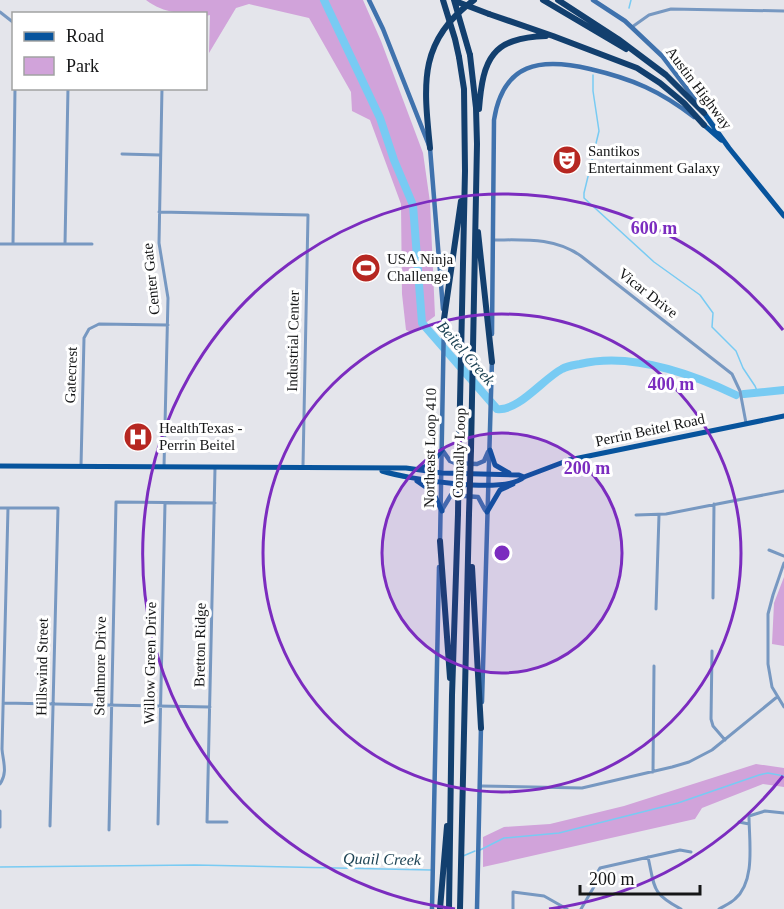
<svg xmlns="http://www.w3.org/2000/svg" width="784" height="909" font-family="'Times New Roman',serif">
<rect width="100%" height="100%" fill="#e4e5eb"/>
<!-- green -->
<path fill="#d1a3da" d="M146,0H363L381,41L423,153L430,202L435,316L412,333L406,330L402,294L401,204L370,120L352,111L351,92L309,18L249,4L236,8L209,53L210,15L206,16V14C184,14 164,14 146,0Z
M784,577V646L772,644L774,603Z
M756,764L784,768V787L763,784L702,808L695,819L483,867V837L504,827L550,824L624,806Z"/>
<g fill="none" stroke-linecap="round" stroke-linejoin="round">
<!-- stream -->
<path stroke="#78cbf3" stroke-width="1.5" d="M629,8L631,0
M593,75V91L599,131L584,193V198L654,262L700,295L713,313L712,327L736,351L743,368L755,386L758,393
M480,850L504,838L559,833L678,803L759,775L768,773L784,776
M463,856L475,851
M0,867L195,865L431,870"/>
<!-- river -->
<path stroke="#78cbf3" stroke-width="8" d="M324,0L380,118L394,160L413,205L422,323L497,409C518,412 544,378 562,369C567,366 575,365 580,364C631,352 690,373 736,395
M744,394L784,390"/>
<!-- minor -->
<path stroke="#7798c1" stroke-width="3" d="M0,12L14,23
M632,27L649,15L671,9L784,11
M162,88L159,243L168,298L164,467
M122,154L160,155
M159,212L308,215L303,466
M493,240C524,240 554,237 581,256L732,374L740,391L746,423
M0,244H92
M13,244L15,88
M65,244L68,88
M81,466L84,338L89,329L99,324L168,325
M215,468L207,822H227
M0,508H58L50,826
M636,515L666,514L784,491
M769,550L784,556
M784,563L773,595L768,614V664L772,687L784,707
M713,598L714,504
M656,609L659,515
M712,651L711,719L713,726L725,740
M3,703L210,707
M653,772L654,666
M0,784C8,772 3,762 2,749L8,508
M481,786L582,788L672,767L689,762L712,750L777,697
M0,811V827
M739,822L749,824
M158,824L165,503
M109,830L116,502L215,503
M648,857C655,888 651,893 681,909
M513,909V892L544,896L567,909
M581,909L595,885L597,873L600,868L680,850L691,852
M719,909C724,906 731,903 735,899C756,881 749,841 749,816L765,811L784,813"/>
<!-- secondary -->
<path stroke="#3f72ad" stroke-width="4.5" d="M369,0L383,29L430,148L443,309
M593,0L625,21L662,56L697,102
M492,334L494,120C503,63 540,57 590,69C633,79 660,91 694,117
M443,451L450,461L455,463L477,464L484,461L488,452
M442,510L451,495L478,497L485,510
M440,543L444,318
M482,702L492,360
M432,909L439,567
M477,909L481,726"/>
<!-- primary -->
<path stroke="#07549d" stroke-width="5" d="M704,113L729,148L784,216
M704,125L721,140
M490,450L495,465L509,473
M0,466L406,468L442,473L519,475L524,477
M419,469L431,464L442,450
M382,471C408,479 505,495 524,477L569,460L784,416
M417,481L433,492L442,511
M487,512L500,490L513,484"/>
<!-- motorway -->
<path stroke="#123f6e" stroke-width="6" d="M543,0L626,49
M558,0L618,39L666,75L704,113
M489,14L553,36L637,68L660,83L684,103L704,125
M470,55L476,108L477,144L471,450
M459,57L464,89L465,171L459,449
M479,109C483,58 492,38 546,36
M430,148C424,86 417,41 474,0
M478,232L492,362
M444,319L461,201
M440,541L450,678
M472,567L481,728
M440,909L447,826
M449,909L452,695L458,514
M460,909L469,514"/>
<!-- motorway-bridge -->
<path stroke="#123f6e" stroke-width="6" d="M443,0L455,39L459,57
M454,0L470,55
M455,1L489,14
M458,514L459,449
M469,514L471,450"/>
</g>
<!-- distance rings -->
<circle cx="502" cy="553" r="120" fill="#7b2cbf" fill-opacity=".12"/>
<g fill="none" stroke="#7b2cbf" stroke-width="3">
<circle cx="502" cy="553" r="120"/>
<circle cx="502" cy="553" r="239"/>
<path d="M783 776A359 359 0 0 1 549 909M455 909A359 359 0 1 1 783 330"/>
</g>
<!-- icons -->
<defs>
<g id="theatre-disc" transform="scale(1.5)"><circle r="9.5" fill="#b62721" stroke="#fff"/><path d="M-5-5.5Q0-4 5-5.5V0Q5 5 0 6Q-5 5-5 0ZM-3.3-2.5H-1v1.5H-3.3ZM1-2.5H3.3v1.5H1ZM-2.8 1Q0 5.5 2.8 1Z" fill="#fff"/></g>
<g id="stadium-disc" transform="scale(1.5)"><circle r="9.5" fill="#b62721" stroke="#fff"/><path d="M0-5a6.5 5 0 1 0 0 10a6.5 5 0 1 0 0-10ZM-3.5-1.8h7v3.6h-7Z" fill="#fff"/></g>
<g id="hospital-disc" transform="scale(1.5)"><circle r="9.5" fill="#b62721" stroke="#fff"/><path d="M-5-5h3v3.5h4V-5h3V5h-3V1.5h-4V5h-3Z" fill="#fff"/></g>
</defs>
<g fill-rule="evenodd">
<use href="#theatre-disc" x="567" y="160"/>
<use href="#stadium-disc" x="366" y="268"/>
<use href="#hospital-disc" x="138" y="437"/>
</g>
<g text-anchor="middle" dominant-baseline="central" stroke-width="6" stroke-linejoin="round" paint-order="stroke">
<!-- street labels -->
<g font-size="15" fill="#151617" stroke="#fff">
<text transform="translate(699 88) rotate(53)">Austin Highway</text>
<text transform="translate(151 279) rotate(-96)">Center Gate</text>
<text transform="translate(648 293) rotate(38)">Vicar Drive</text>
<text transform="translate(293 341) rotate(-89)">Industrial Center</text>
<text transform="translate(71 375) rotate(-88)">Gatecrest</text>
<text transform="translate(650 430) rotate(-12)">Perrin Beitel Road</text>
<text transform="translate(430 448) rotate(-89)">Northeast Loop 410</text>
<text transform="translate(459 453) rotate(-88)">Connally Loop</text>
<text transform="translate(200 645) rotate(-89)">Bretton Ridge</text>
<text transform="translate(150 663) rotate(-89)">Willow Green Drive</text>
<text transform="translate(100 666) rotate(-89)">Stathmore Drive</text>
<text transform="translate(42 667) rotate(-89)">Hillswind Street</text>
</g>
<!-- poi labels -->
<g font-size="15" fill="#151617" stroke="#fff" text-anchor="start">
<text x="588" y="151">Santikos<tspan x="588" dy="17">Entertainment Galaxy</tspan></text>
<text x="387" y="259">USA Ninja<tspan x="387" dy="17">Challenge</tspan></text>
<text x="159" y="428">HealthTexas -<tspan x="159" dy="17">Perrin Beitel</tspan></text>
</g>
<!-- water labels -->
<g font-size="16" font-style="italic" fill="#204556" stroke="#fff">
<text transform="translate(466 353) rotate(49)">Beitel Creek</text>
<text transform="translate(382 859) rotate(1)">Quail Creek</text>
</g>
</g>
<circle cx="502" cy="553" r="9" fill="#7b2cbf" stroke="#fff" stroke-width="3"/>
<g font-size="18" text-anchor="middle" font-weight="bold" fill="#7b2cbf" stroke="#fff" stroke-width="6" stroke-linejoin="round" paint-order="stroke">
<text x="654" y="234">600 m</text>
<text x="671" y="390">400 m</text>
<text x="587" y="474">200 m</text>
</g>
<!-- legend -->
<rect x="12" y="12" width="195" height="78" fill="#ffffff" stroke="#a1a2a2" stroke-width="1.5"/>
<rect x="24" y="32" width="30" height="9" fill="#07549d" stroke="#a1a2a2" stroke-width="1.5"/>
<text x="66" y="42" font-size="18" fill="#151617">Road</text>
<rect x="24" y="57" width="30" height="18" fill="#d1a3da" stroke="#a1a2a2" stroke-width="1.5"/>
<text x="66" y="72" font-size="18" fill="#151617">Park</text>
<!-- scale -->
<path d="M580 885v9h120v-9" fill="none" stroke="#151617" stroke-width="3"/>
<text x="589" y="885" font-size="18" fill="#151617" stroke="#ffffff" stroke-width="4.5" paint-order="stroke">200 m</text>
</svg>
